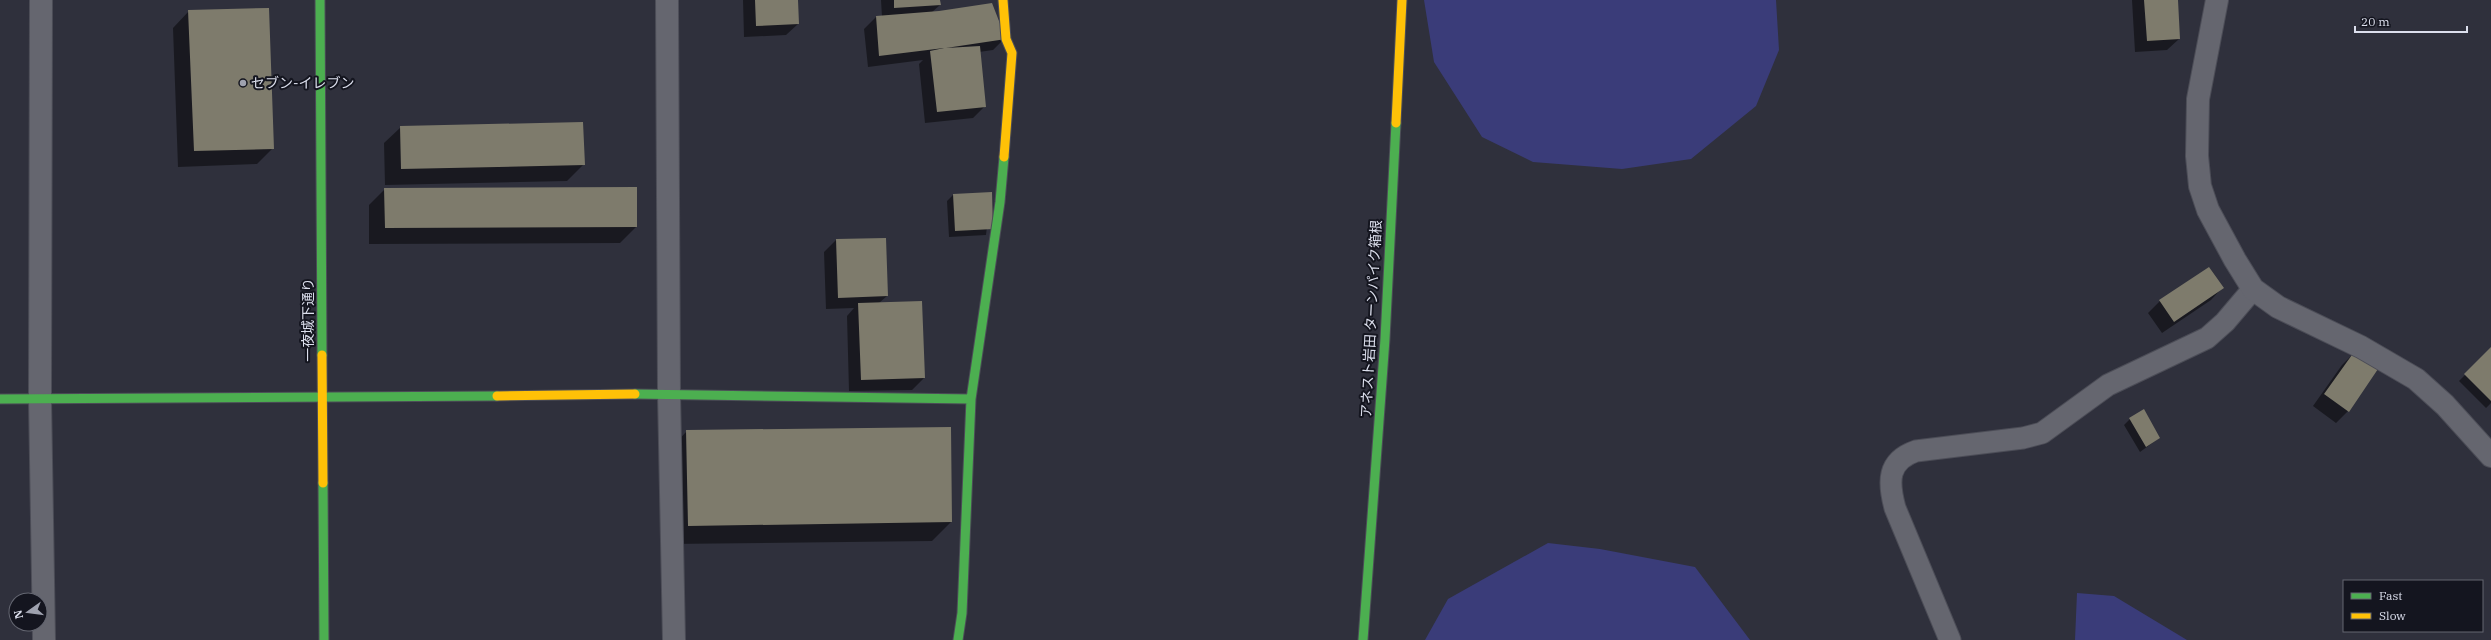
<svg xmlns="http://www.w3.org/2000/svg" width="2491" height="640" font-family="'IBM Plex Serif','Noto Sans JP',serif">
<rect width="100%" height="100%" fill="#2f303c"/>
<!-- green -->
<path fill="#3a3c79" d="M1424,0H1776L1779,50L1756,106L1691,159L1622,169L1533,162L1482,137L1434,62Z
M1548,543L1600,549L1695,567L1750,640H1425L1448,599Z
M2077,593L2114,596L2187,640H2075Z"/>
<!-- shadow -->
<path fill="#0007" d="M743,0H797L798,24L786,35L744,37Z
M881,0H939L940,5L931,13L1005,38L993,50L979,52L985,106L973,118L925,123L919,64L923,60L868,67L864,29L876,17H882Z
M2132,0H2177L2179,39L2167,50L2135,52Z
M189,11L273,148L257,164L178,167L173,28Z
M401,127L584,164L567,181L385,185L384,143Z
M385,189L636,227L620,243L369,244V205Z
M991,193L986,235L949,237L947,201L953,195Z
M836,240L887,296L879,303L924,378L912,390L849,391L847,316L854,308L826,309L824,252Z
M2222,288L2211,300L2162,333L2148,313L2160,301Z
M2491,349V403L2486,408L2459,381Z
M2354,353L2348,411L2336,423L2313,406L2342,365Z
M2130,419L2159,438L2140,452L2124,425Z
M687,431L951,522L932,541L669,544L668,451Z"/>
<!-- building -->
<path fill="#7e7b6c" d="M755,0H798L799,24L756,26Z
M894,0H940L941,5L894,8Z
M2144,0H2178L2180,39L2147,41Z
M992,3L1006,39L946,48L980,46L986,107L937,112L930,51L944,48L879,56L876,16L939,11Z
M269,8L274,149L194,151L188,10Z
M583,122L585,165L401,169L400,126Z
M637,187V227L385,228L384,188Z
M992,192L993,229L955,231L953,194Z
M886,238L888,296L838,298L836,239Z
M2209,267L2224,288L2174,322L2159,300Z
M922,301L925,378L861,380L858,303Z
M2491,347V401L2464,374Z
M2354,352L2378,369L2349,412L2324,394Z
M2144,409L2160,438L2146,447L2129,418Z
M951,427L952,522L688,526L686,430Z"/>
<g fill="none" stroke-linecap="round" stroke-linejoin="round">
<!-- lane casing -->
<g stroke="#4c4d57" stroke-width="23">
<path id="lane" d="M1950,640L1895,508C1888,482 1887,461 1916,451L2023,438L2042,433L2108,385L2207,338L2225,322L2253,289"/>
</g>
<!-- street casing -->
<g stroke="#4c4d57" stroke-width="24">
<path id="street" d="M41,0L40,399L44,640
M667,0L669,394L674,640
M2217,0L2198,99L2197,156L2200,186L2208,210L2235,260L2253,289L2278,307L2361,347L2416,379L2445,405L2491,456"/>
</g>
<!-- fast casing -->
<g stroke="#4c4d57" stroke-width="11">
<path id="fast" d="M320,0L322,355
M635,394L971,399
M0,399L497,396
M323,483L324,640
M958,640L962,613L971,399L1000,202L1004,157
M1363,640L1385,339L1396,123"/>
</g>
<!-- slow casing -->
<g stroke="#4c4d57" stroke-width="11">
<path id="slow" d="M1003,0L1006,39L1012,53L1004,157
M1396,123L1402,0
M322,355L323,483
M497,396L635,394"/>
</g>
<!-- lane -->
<use href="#lane" stroke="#65666f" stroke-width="21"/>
<!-- street -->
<use href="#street" stroke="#65666f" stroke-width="22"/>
<!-- fast -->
<use href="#fast" stroke="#4caf50" stroke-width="9"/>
<!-- slow -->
<use href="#slow" stroke="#ffc107" stroke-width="9"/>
</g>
<!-- markers -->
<circle fill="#9fa2af" stroke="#14151f" stroke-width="1.5" cx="243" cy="83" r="4"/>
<g text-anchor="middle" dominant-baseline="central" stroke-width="4" stroke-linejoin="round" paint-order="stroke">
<!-- poi labels -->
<g font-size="14" fill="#dcdfed" stroke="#14151f" text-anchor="start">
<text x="251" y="83">セブン-イレブン</text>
</g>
<!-- street labels -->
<g font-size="14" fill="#dcdfed" stroke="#14151f">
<text transform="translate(1371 319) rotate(-87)">アネスト岩田 ターンパイク箱根</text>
<text transform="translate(308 320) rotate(-90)">一夜城下通り</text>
</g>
</g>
<!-- legend -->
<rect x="2343" y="580" width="140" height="52" fill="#14151f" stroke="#646671"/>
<rect x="2351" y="593" width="20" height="6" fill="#4caf50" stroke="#646671"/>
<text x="2379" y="600" font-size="12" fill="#dcdfed">Fast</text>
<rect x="2351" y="613" width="20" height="6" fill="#ffc107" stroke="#646671"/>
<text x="2379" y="620" font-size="12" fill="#dcdfed">Slow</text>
<!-- north arrow -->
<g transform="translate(28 612) rotate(256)"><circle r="19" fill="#14151f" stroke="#646671"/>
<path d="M0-3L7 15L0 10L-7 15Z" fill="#9fa2af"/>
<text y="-6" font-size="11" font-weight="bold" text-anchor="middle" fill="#dcdfed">N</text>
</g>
<!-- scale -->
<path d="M2355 26v6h112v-6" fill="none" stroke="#dcdfed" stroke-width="2"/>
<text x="2361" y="26" font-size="12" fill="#dcdfed" stroke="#14151f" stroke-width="3" paint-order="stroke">20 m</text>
</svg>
